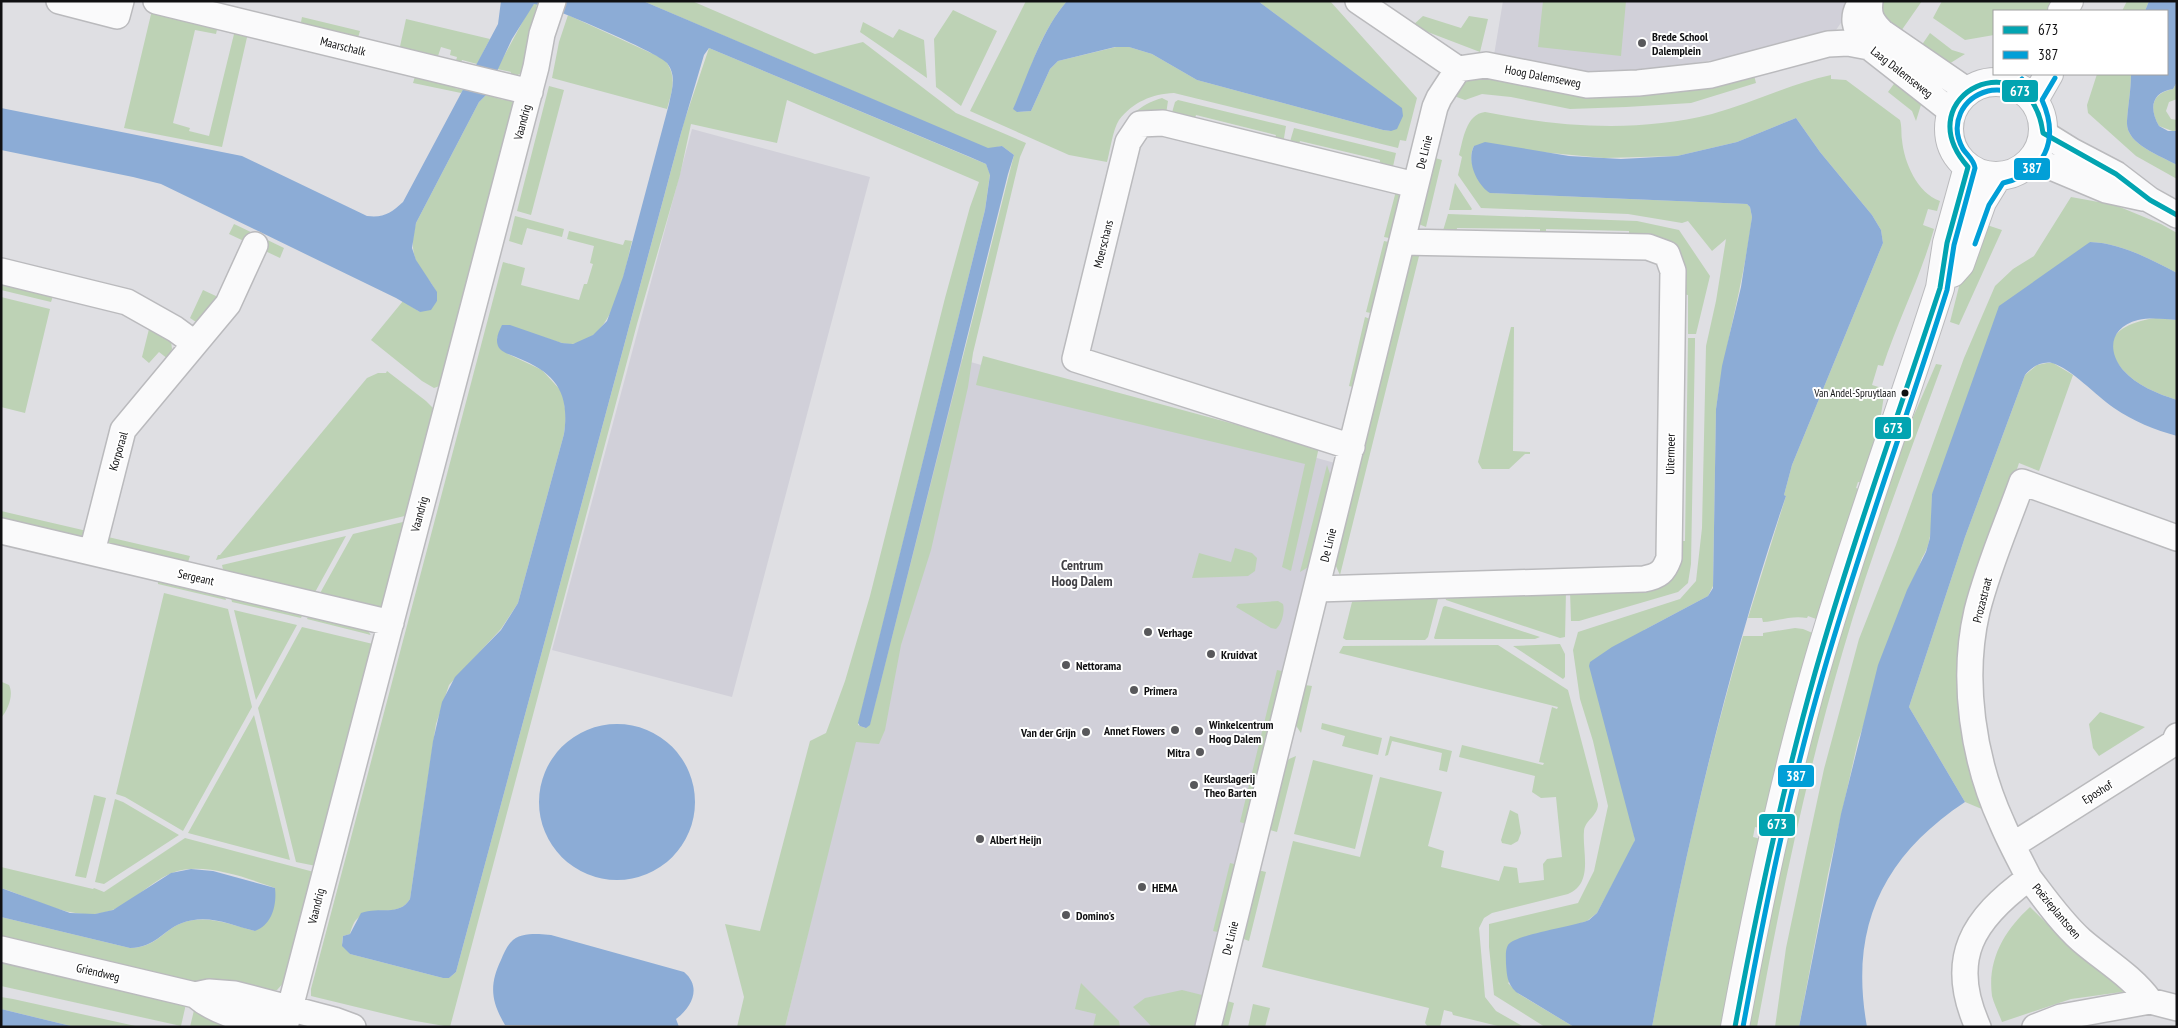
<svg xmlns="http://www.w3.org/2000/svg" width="2178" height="1028" font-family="'PT Sans Narrow',sans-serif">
<rect width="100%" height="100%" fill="#dfdfe3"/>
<!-- built -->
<path fill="#d1d0d9" d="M1503,1H1856L1836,30L1732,57L1612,76L1494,55Z
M692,129L870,177L732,697L552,650Z
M949,356L1335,463L1195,1027H785Z"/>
<!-- green -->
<path fill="#bdd2b5" d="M643,1H692L815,54L863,42L956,113L1026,143L1020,157L973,353L968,387L931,550L901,645L885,730L879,744L856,742L785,1027H737L744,997L725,924L760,931L810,741L826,733L845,681L870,596L945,298L970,207L979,182L787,100L777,143L691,124L680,175L637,324L450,1027L410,1020L311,996V989L503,262L525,268L521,285L579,300L584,284H587L593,264L590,263L594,246L567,239L569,231L623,245L625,240L632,241C624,273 614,342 571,344C559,344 549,338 538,336C525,333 511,334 499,334L497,338L508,354L542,370L563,393L566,417L564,434L518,603L501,629L449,685L436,724L410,899C397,920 373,902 356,920C353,923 351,930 350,934L343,936L342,943L350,954L443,978H449L456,972L684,122L709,48L986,164L990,174L985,210L858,725L865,728L870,724L1014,155L1002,146L988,149Z
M1026,1H1067C1041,31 1027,74 1017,112L1031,111L1050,69L1058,61L1116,47H1129L1152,54L1197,80L1383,130L1391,131L1341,64L1258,1H1330L1417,98L1406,141L1400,140L1398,148L1174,93C1152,94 1133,102 1119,120C1113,129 1110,151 1107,162L1069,155L970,111Z
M1543,1H1626L1621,56L1538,47Z
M1879,1H1922L1899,34L1886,23Z
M1942,1H2060L2053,11H1994V35L1965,40L1933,18Z
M2127,1H2149L2145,11H2122Z
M534,4H537L534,16L538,17L523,72L516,76H510L511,72L497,69L529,10Z
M152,10L218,25L216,34L195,30L173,123L190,128L189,131L209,136L235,30L248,33L222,147L124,128Z
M953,10L997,31L961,106L936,87L934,39Z
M568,15L664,59C678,76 672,91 667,109L552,78L559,42Z
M1423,16L1461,28L1469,16L1488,19L1480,52L1412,26Z
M302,17L360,31L357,41L300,27Z
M406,19L490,39L477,64L462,60L461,63L455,64L457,57L450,55L451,50L441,47L438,56L435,55L434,59L399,51Z
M863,22L893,38L899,29L924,40L927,78L860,32Z
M1930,33L1952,50L1965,54L1944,67L1919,49Z
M1753,71L1756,83L1691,103L1626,107L1570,109L1511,97L1482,94L1465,100L1454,96L1461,84L1474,78Z
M416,73L456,84L455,88L463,90L461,93L413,83Z
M2097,74H2131C2131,90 2128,105 2127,121C2125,144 2160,155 2177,165V179L2136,156L2088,113L2087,105Z
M1831,75V79L1846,80L1900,120C1902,127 1901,133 1902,140C1904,162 1917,193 1940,201L1937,211L1928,209L1923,225L1934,229C1921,276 1898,320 1883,366L1878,365L1872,385L1885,389L1876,447L1864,483L1858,482L1856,488L1862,490L1819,620L1808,616L1807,618C1792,615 1778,621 1763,622L1762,618H1748L1786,496L1784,495L1792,465L1883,243L1881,230L1872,215L1820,152L1796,118L1737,142L1677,156L1604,158L1474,146C1465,163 1480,180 1491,193L1747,204L1750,207L1752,217C1744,282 1725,344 1716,409L1713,586L1708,596L1644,630L1631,820L1635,840L1633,846L1597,913L1587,921L1578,924L1508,983L1519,994L1574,1027H1545L1494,995L1489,947V924L1578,903L1594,871L1608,806L1593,741L1580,699L1573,650L1578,632L1680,599L1696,581L1702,528L1706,346L1716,301L1726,239L1712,251L1688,221L1682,223L1628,214L1481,208L1458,175L1462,157L1459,155C1463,140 1466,114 1485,112C1560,127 1636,133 1712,114C1752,103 1790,84 1831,75Z
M1899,77L1924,95L1916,121L1912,111L1888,92Z
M2176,84L2177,99L2169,102L2166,111L2171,119L2177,120L2175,132L2159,126C2149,109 2151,93 2173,89Z
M549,86L564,90L531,215L517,211Z
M486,95L504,100L505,96L512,100L515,105L445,384L434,388L422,381L371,340L403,301L420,312L437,301C437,288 431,283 423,273C411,257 411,241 416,223L479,102Z
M1162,98L1168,101L1166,114L1149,111L1135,115L1134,113C1142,106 1151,101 1162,98Z
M1178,100L1286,126L1283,144L1274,141L1276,135L1196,115L1194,121L1171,116L1175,102Z
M1294,128L1396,153L1392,171L1379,168L1380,160L1300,141L1298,147L1289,145Z
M1432,157L1442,160L1426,227L1416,223Z
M1455,183L1472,209L1471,210H1449Z
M1396,191L1402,200L1394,239L1384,237Z
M2071,197L2115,205L2161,224L2177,233V273C2150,259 2121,243 2090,242L1932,494C1931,515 1934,541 1922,558L1858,741L1828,874L1799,1027H1775L1786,948L1807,848L1824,769L1859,639L1896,545L1964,358L1995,286L2013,269L2034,256Z
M1448,214L1637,221L1679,230L1710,276L1696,334H1688V295L1682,294L1668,241L1658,238L1629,237V231L1546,229V236H1540V229L1457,228L1456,235L1442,234Z
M515,216L564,229L562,237L527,228L522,245L509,241Z
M1981,223L2002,230L1959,325L1950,322L1965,263Z
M234,224L284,248L280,258L229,234Z
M1384,241L1394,243L1375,314L1366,312Z
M1420,252L1340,575L1334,562L1411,255Z
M1,281L54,293L51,302L1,290Z
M203,290L218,297L200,320L196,322L190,318Z
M1,297L50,309L25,413L1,407Z
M1365,317L1375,321L1357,388L1349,386Z
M2156,318L2177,320V400C2158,394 2136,385 2123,370C2094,337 2126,322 2156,318Z
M150,325L171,341L172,349L168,359L159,352L149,363L142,357Z
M1511,327H1514L1513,451L1530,452V454H1525L1509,469H1482L1478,462Z
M1688,338H1695V343L1691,564L1688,583L1678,592L1579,621H1571L1570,591L1653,588L1678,541H1685Z
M983,356L1319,447L1291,571L1282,567L1305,464L976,385Z
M2047,363H2053L2073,375L2039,471L2019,463L1962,636L1963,743L1989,812L1965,802L1909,707L1965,537L2025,375L2037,365Z
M1936,364L1942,365C1907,461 1870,556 1842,654C1806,777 1780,901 1757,1027H1746L1813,717L1895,459Z
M387,371L426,401L435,410L409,515L216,560L218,555H220L367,378L378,373H386Z
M1327,465L1333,483L1310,566L1300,572Z
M1,511L87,531L85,541L1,521Z
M407,521L384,611L319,595L353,534Z
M346,536L314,594L224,574L222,565Z
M108,537L190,556L187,565L106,546Z
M1235,548L1252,553L1257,558L1255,571L1248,576L1192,578L1199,553L1231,562Z
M158,576L224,593L226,600L158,584Z
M1566,591L1565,637L1560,638L1446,600L1444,595Z
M164,593L228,609L252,707L183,831L125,797L116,794Z
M230,594L304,611L301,618L232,602Z
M1439,595L1428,637L1425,640H1346L1343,638L1353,598Z
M1278,601L1283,604C1285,611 1282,624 1276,629L1271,628L1236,607L1238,604Z
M1445,606L1449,607L1540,637L1535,639H1435L1434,638L1443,607Z
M234,610L297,625L256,700Z
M310,613L367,630L371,635L307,619Z
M302,627L373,644L316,866L296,862L258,708Z
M1795,628L1803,629L1815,634L1763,829L1755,827L1753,837L1761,839L1724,1027H1652C1677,895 1705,765 1743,636H1763V633Z
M1560,644L1565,654V677L1563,679L1513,646Z
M1498,645L1568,690L1598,804C1598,816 1585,820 1584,831C1582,852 1594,883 1568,894L1492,913L1484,918L1479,928L1485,997L1496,1011L1524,1027H1502L1453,1015L1452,1012L1444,1010L1440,1027H1428L1425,1023L1429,1008L1262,967L1293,841L1360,857L1380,777L1442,792L1428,846L1444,851L1441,867L1499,881L1504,866L1517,868L1519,883L1544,880L1543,864L1547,859L1562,857L1556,797L1541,798L1532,792L1535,776L1459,757L1462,745L1543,765L1544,763L1539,762L1552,707L1557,709L1558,707L1339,653L1343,646Z
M1277,670L1286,672L1249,825L1240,822Z
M2,682L9,685C14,695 8,710 1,718Z
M1305,685L1312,686L1301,733L1295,724Z
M2100,712L2145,727L2099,756L2093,748L2089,724Z
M254,715L290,860L188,833Z
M1322,723L1382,738L1378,755L1342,746L1345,736L1321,729Z
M1390,736L1452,751L1447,772L1439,770L1442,753L1392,741L1388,755L1385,756Z
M1296,756L1277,832L1267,829L1283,766L1289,759Z
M1313,760L1373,775L1355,849L1294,834Z
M94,795L106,798L86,878L75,876Z
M115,799L123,802L179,835L104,884L95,882Z
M1510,810L1518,814L1521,833L1518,841L1511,845L1502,843L1501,840Z
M185,838L314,872L286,980L277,990L258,993L200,985L1,938V917L130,948C158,947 161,931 182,923C207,914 231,925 255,931L272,913L275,888C247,878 201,861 172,873C145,884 126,912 95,914C62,916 32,898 1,888V867L93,889L94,888L104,892Z
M1230,863L1238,865L1222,933L1213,931Z
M1258,870L1266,872L1249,941L1241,938Z
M2030,907L2072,948L2129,991L2071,999L2002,1022C1999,1014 1994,1004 1992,996C1987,959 2005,930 2030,907Z
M1,960L186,1004L181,1026L1,986Z
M1081,983L1119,1021L1120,1027H1093L1096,1014L1075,1009Z
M1182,990L1206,996L1198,1027H1152L1133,1007L1145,998Z
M1,997L13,999L140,1027H75L1,1009Z
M1224,1000L1234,1003L1228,1027H1218Z
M1253,1004L1270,1008L1265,1027H1248Z
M195,1006L258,1027H190Z"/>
<!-- water -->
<path fill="#8cacd6" d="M501,1H643L988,148L1002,146L1014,155L1008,174L870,725L866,728L860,726L858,723L985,210L990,175L986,164L970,157L709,48L704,55L681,133L456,972L449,978H443L350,954L342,946L343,936L350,934L361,913C379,906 399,917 410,899L433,741L442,702L455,677L501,630L518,603L564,434C570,393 556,373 518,358C512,355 501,353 498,346C495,338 499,332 502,325H510L562,343L573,344L593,335L607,321L623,277L669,104C672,89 677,76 667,63C659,53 549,5 534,4L512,39L486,95L479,102L416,223L412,248L416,260L437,292V301L431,310L420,312L396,298L161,184L133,177L1,150V108L242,156L367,216C384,218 391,213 403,202L498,24Z
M1067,1H1258L1402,108L1403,116L1397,129L1391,131L1383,130L1197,80L1152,54L1129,47H1115L1058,61L1050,69L1031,111L1017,112L1013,109C1029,73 1041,31 1067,1Z
M2149,1H2177V82L2173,89C2151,92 2149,109 2159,126L2168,131H2177V165C2160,155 2125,144 2127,121C2128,105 2131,90 2131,74H2167V11H2145Z
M1796,118L1820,152L1872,215L1881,230L1883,243L1792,465L1784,495L1786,496C1727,668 1686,847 1652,1027H1574L1516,992C1507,983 1507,976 1506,964C1506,958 1505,950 1508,945C1516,934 1573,927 1589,920L1597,913L1635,840L1589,666L1590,662L1612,647L1708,596L1713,588L1716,409L1722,366L1741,287L1752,217L1750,207L1747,204L1490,193C1477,185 1466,161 1474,146L1485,142L1569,156L1621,159L1658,157L1677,156L1737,142Z
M2090,242C2121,243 2150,259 2177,273V320C2164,319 2151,317 2138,320C2111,327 2106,349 2123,370C2136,385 2158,394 2177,400V436C2155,430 2133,421 2114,408C2096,396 2071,368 2052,363C2042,361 2031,367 2025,375L1965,537L1909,707L1965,802C1882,857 1849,928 1867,1027H1799L1841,814L1878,665L1907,590L1926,552L1930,538L1932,494L1999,306Z
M539 802a78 78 0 1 1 156 0a78 78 0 1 1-156 0Z
M191,869L213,871L275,888C277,905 272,925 255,931C231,925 207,913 182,923C161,931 157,947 130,948L1,917V888L70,913L95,914L113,910L171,873Z
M539,934L551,935L684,972C702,987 692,1007 676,1019L679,1027L505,1025C491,1001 489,985 501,960C504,953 507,945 513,940C520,934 531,934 539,934Z
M1,1009L75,1027H1Z"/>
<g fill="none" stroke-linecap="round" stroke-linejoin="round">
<!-- minor casing -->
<g stroke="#bababd" stroke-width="28">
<path id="minor" d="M59,1L117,16L121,1
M156,1L530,92
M1358,1L1458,69L1486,65L1587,85L1638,83L1711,75L1828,44L1848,43L1869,47
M1862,1C1850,17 1855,28 1864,43L1952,112
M1870,1C1868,16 1872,22 1882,32L1968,91
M2043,133L2072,151L2116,174L2150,200L2177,215
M2032,159L2106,190L2143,198
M1,271L127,302L175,329L194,343
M1352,447L1075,359L1128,142L1140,124L1163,123L1415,185
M1,531L391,623
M92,552L123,430L228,304L255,245
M1317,589L1644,579C1659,576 1664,572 1669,558L1673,271L1667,254L1648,247L1402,242
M2013,845L2174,743L2177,736
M2029,878C2020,860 2010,842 2002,823C1973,760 1961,680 1977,611C1988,567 2007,524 2022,482L2177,538
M1,949L195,995C218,1015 250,1020 279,1027
M195,995L209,992L235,994L334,1020L353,1027
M285,1027L536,67L542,34L553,1
M1208,1027L1435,107L1439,98L1458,69
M1978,1027C1947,958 1973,919 2029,878C2045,899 2061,922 2081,940C2104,960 2132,976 2150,1001
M2035,1027L2061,1017L2150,1001L2177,1008"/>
</g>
<!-- major casing -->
<g stroke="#bababd" stroke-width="30">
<path id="major" d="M2062,11L2069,1
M1949 129a47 47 0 1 1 94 0a47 47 0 1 1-94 0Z
M2034,100L2049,74
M1952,273L1960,264L1982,202L1998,176
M1735,1027C1757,908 1782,789 1815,673C1852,543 1899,417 1940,288L1947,243L1968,167"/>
</g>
<!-- minor -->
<use href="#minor" stroke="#fafafb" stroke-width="25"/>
<!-- major -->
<use href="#major" stroke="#fafafb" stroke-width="28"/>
<!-- bus-1 casing -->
<g stroke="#fff" stroke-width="9">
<path id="bus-1" d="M1735,1027C1757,908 1782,790 1815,673C1852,543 1898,416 1940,288L1947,243L1968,167C1904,94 2030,37 2043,133L2116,174L2150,200L2177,215"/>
</g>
<!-- bus-2 casing -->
<g stroke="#fff" stroke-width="9">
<path id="bus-2" d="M1975,244L1989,205L2003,183C2045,173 2060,140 2042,100L2055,78
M1743,1027C1765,908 1789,790 1823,674C1860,545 1907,418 1947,290L1954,245L1975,168C1974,160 1967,155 1963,149C1949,124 1962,98 1988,91C1995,89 2003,91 2011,90L2022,79"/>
</g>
<!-- bus-1 -->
<use href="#bus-1" stroke="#02a4b1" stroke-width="5"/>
<!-- bus-2 -->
<use href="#bus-2" stroke="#019fd7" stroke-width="5"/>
</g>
<!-- markers -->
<g fill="#58585b" stroke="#fff" stroke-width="2">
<circle cx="1642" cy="43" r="5"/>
<circle cx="1148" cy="632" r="5"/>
<circle cx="1211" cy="654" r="5"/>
<circle cx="1066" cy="665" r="5"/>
<circle cx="1134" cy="690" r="5"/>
<circle cx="1175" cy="730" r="5"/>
<circle cx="1199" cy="731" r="5"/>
<circle cx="1086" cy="732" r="5"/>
<circle cx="1200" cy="752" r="5"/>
<circle cx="1194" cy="785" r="5"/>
<circle cx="980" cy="839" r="5"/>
<circle cx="1142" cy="887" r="5"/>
<circle cx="1066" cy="915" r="5"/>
</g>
<circle fill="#101012" stroke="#fff" stroke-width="2" cx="1905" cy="393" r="4.5"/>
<g text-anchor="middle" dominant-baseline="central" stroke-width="4" stroke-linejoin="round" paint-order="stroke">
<!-- bus labels -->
<g font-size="11" fill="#101012" stroke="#fff" text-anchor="end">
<text x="1896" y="393">Van Andel-Spruytlaan</text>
</g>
<!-- poi labels -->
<g font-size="12" font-weight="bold" fill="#101012" stroke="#fff" text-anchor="start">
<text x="1652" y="36">Brede School<tspan x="1652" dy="14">Dalemplein</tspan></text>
<text x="1158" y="632">Verhage</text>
<text x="1221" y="654">Kruidvat</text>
<text x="1076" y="665">Nettorama</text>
<text x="1144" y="690">Primera</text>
<text x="1209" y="724">Winkelcentrum<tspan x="1209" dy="14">Hoog Dalem</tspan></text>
<text x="1165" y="730" text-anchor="end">Annet Flowers</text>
<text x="1076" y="732" text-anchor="end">Van der Grijn</text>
<text x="1190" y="752" text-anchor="end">Mitra</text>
<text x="1204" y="778">Keurslagerij<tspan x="1204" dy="14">Theo Barten</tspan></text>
<text x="990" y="839">Albert Heijn</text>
<text x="1152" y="887">HEMA</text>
<text x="1076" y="915">Domino's</text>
</g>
<!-- street labels -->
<g font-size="12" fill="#101012" stroke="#fff">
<text transform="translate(343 46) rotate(14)">Maarschalk</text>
<text transform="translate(1902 72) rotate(38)">Laag Dalemseweg</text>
<text transform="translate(1543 76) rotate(11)">Hoog Dalemseweg</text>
<text transform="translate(522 122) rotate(-75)">Vaandrig</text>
<text transform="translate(1424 152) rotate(-76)">De Linie</text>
<text transform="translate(1103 244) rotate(-76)">Moerschans</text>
<text transform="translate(118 451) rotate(-74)">Korporaal</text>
<text transform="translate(1670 454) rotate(-89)">Uitermeer</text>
<text transform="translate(419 514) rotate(-75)">Vaandrig</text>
<text transform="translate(1328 545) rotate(-76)">De Linie</text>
<text transform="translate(196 577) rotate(13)">Sergeant</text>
<text transform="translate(1982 600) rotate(-76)">Prozastraat</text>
<text transform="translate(2097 792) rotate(-32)">Eposhof</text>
<text transform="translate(316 906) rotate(-76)">Vaandrig</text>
<text transform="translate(2057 911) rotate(50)">Poëzieplantsoen</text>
<text transform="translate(1230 938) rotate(-76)">De Linie</text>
<text transform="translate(98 972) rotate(13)">Griendweg</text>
</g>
<!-- neighbourhood labels -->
<g font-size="14" font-weight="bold" fill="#403f44" stroke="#fff">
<text x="1082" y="565">Centrum<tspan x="1082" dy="16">Hoog Dalem</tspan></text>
</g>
</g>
<g stroke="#fff" stroke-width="2">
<rect x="2001" y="79" width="38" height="24" rx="5" fill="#02a4b1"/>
<rect x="2013" y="157" width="38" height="24" rx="5" fill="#019fd7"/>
<rect x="1874" y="416" width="38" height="24" rx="5" fill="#02a4b1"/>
<rect x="1777" y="764" width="38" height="24" rx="5" fill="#019fd7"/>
<rect x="1758" y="813" width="38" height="24" rx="5" fill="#02a4b1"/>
</g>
<g font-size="14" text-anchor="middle" font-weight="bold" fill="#fff">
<text x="2020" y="96">673</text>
<text x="2032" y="173">387</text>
<text x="1893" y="433">673</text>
<text x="1796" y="781">387</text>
<text x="1777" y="829">673</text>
</g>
<!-- border -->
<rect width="2178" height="1028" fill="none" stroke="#101012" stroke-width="5"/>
<!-- legend -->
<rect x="1993" y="10" width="175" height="65" fill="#ffffff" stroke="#9f9fa0"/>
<rect x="2003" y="26" width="25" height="8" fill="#02a4b1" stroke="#9f9fa0"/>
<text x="2038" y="35" font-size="15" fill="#101012">673</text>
<rect x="2003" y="51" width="25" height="8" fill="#019fd7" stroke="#9f9fa0"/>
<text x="2038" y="60" font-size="15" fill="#101012">387</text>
</svg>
